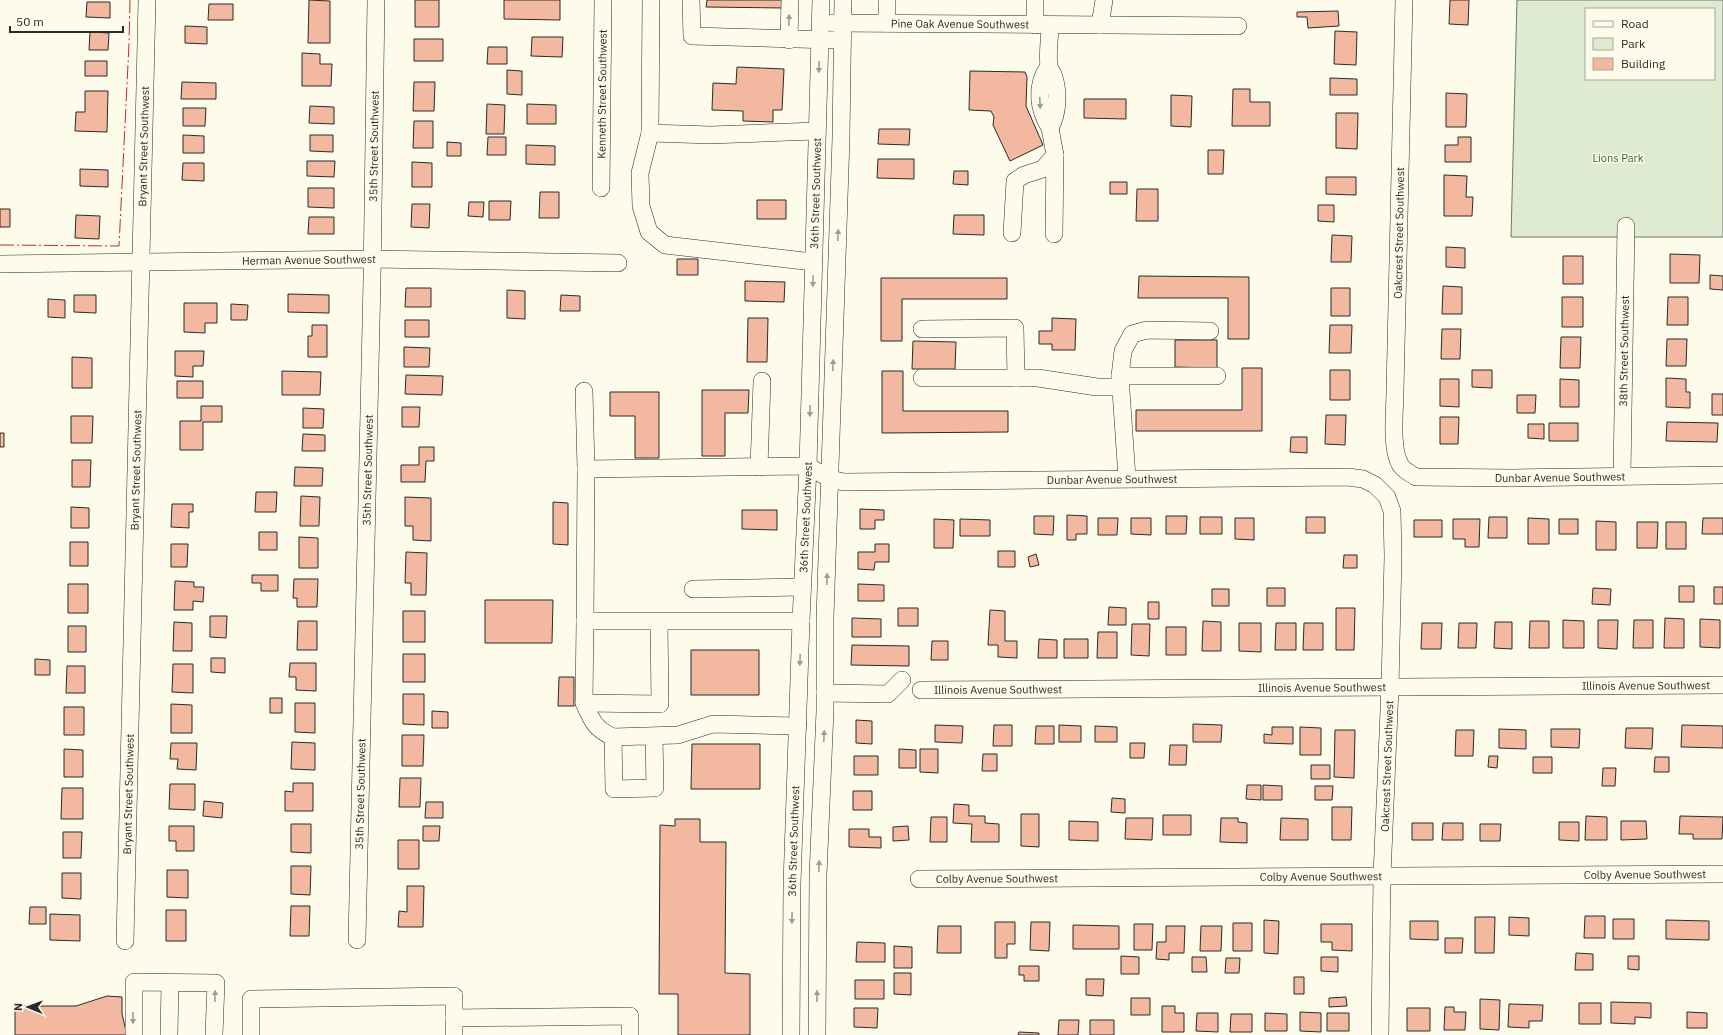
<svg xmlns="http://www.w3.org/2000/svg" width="1723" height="1035" font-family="'IBM Plex Sans',sans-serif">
<rect width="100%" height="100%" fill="#fdfbea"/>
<!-- green -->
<path fill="#deebd1" stroke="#74746e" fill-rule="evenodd" d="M1517,0H1723V237H1511ZM1586,9H1714V79H1586Z"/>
<!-- building -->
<path fill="#f2b8a0" stroke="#2b2b2b" d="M309,0L330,1V43H308Z
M415,0H439V27H415Z
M504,0H560V20L504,19Z
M707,0H784V8L706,7Z
M1450,0H1469L1468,25L1449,24Z
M87,2H110V18L86,17Z
M209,4H233V20H208Z
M1338,11L1339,26L1308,28L1307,17H1297V12Z
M185,26L207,27V44L185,43Z
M1335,31L1357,32L1356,65L1334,64Z
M90,32L109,33L108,50H89Z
M532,37H563L562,57L531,56Z
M414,39H443V61H414Z
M488,47H507V64H487Z
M302,53L320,54V64H332L331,86H302Z
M85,61H107V76H85Z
M737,67L784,69L782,110H773V122L743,121V111L712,110L713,83L736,84Z
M507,70L522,71V95L507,94Z
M970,71L1025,72L1027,77L1026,106L1043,145L1010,161L993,125L994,117L991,111L969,110Z
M1330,78L1357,79V95H1330Z
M182,82L216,83V99H181Z
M414,82H435L434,111H413Z
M1233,89H1250V102H1270V126H1232Z
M85,91H108L107,132L75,131L76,112H85Z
M1446,93L1467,94L1466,127H1446Z
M1171,95L1192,96L1191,127L1171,126Z
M1084,99H1126V119L1084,118Z
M487,104L505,105L504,134H486Z
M527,104L556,105V124H527Z
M310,106L334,107V124L309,123Z
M183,108H206L205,126H183Z
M1336,113H1358L1357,149L1336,148Z
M414,121H433V148H413Z
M879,129H910L909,145L878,144Z
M183,135L204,136V153H183Z
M310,135H333V152L310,151Z
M488,137H506V155H487Z
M1458,137H1471V162H1445V145H1458Z
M447,142L461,143V156H447Z
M526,145L555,146V165L526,164Z
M1208,150H1224L1223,174H1208Z
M878,159H914V179L877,178Z
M307,161H335L334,177L307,176Z
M412,162L432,163V187H412Z
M183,163H204V181L182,180Z
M80,169L108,170V187L80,186Z
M954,171H968V185L953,184Z
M1444,175L1467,176L1466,197H1473L1472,216H1444Z
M1326,177H1356V195L1326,194Z
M1110,182H1127V194H1110Z
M308,188H334V208L308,207Z
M1137,189H1158V221H1136Z
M540,192H559V218H539Z
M757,200H786V219H757Z
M489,201H511L510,220H489Z
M469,202H484L483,217L468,216Z
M412,204H430L429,228L411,227Z
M1318,205H1334V222L1318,221Z
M0,209H10V227H0Z
M76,215L100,216L99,239L75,238Z
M954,215H984V235L953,234Z
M309,217H334V234H308Z
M1332,235L1352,236L1351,262H1331Z
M1446,247L1465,248V268L1446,267Z
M1670,254L1700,255L1699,283H1670Z
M1563,256H1583V284H1563Z
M677,259H698V275H677Z
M1710,275L1723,276V290L1710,289Z
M1139,276L1249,277V339H1228V298H1138Z
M881,278H1007V299H902V341H881Z
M745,281L785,282L784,302L745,301Z
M1443,286L1462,287V314H1442Z
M406,288H431V307H405Z
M1331,288H1350V316H1331Z
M507,290L525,291V319L507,318Z
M288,294L329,295V313L288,312Z
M74,295H96V313L74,312Z
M561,295L580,296V311H560Z
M1562,297H1583V327H1562Z
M1668,297H1688V325H1667Z
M48,299L65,300V318L48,317Z
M184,303H217V323H205V333L184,332Z
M231,304L248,305L247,320H231Z
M748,318H768L767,362H747Z
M1052,318L1076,319L1075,350H1052V344H1039V331H1052Z
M405,320H429V337H405Z
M312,325H327V357H308V336H312Z
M1330,325H1352L1351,353H1329Z
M1442,329H1461L1460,359H1441Z
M1561,337H1581L1580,368H1560Z
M1667,339H1687L1686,366H1666Z
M1175,340H1217V368L1175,367Z
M913,341L956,342L955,369H912Z
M404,347L430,348L429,367H404Z
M175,351H204L203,366H193V377L175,376Z
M72,357L92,358V388H72Z
M1242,368H1262V431H1136V410H1242Z
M1330,370H1350V400H1330Z
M1472,370H1492V388L1472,387Z
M282,371L321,372L320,395H282Z
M882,371H903V411H1008V432L882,433Z
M406,375L443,376L442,395L405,394Z
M1666,378L1686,379V392H1690V408L1666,407Z
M1440,379H1459V407L1440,406Z
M1560,379L1579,380V407H1560Z
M177,381H203V398H177Z
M702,390H749L748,413H725V456H702Z
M610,392H659V458H635V416H610Z
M1712,394H1723V415H1712Z
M1517,395H1536L1535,413H1517Z
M201,406H222V422H203V450H180V421H201Z
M402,407H420L419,427H402Z
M303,408L324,409L323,428H303Z
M1326,415H1346L1345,445L1325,444Z
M71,416H93L92,443H71Z
M1440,417H1459L1458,444H1440Z
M1667,422L1718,423L1717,442L1666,441Z
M1549,423H1578V441H1549Z
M1528,424H1544V439L1528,438Z
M0,433H4V447H0Z
M303,434L325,435V451H302Z
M1291,437H1307V453L1290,452Z
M419,447H434V461H426L425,482H401V465H419Z
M72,460H91L90,487H72Z
M295,467L323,468L322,486H294Z
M256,492H277L276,512H255Z
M301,496L320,497L319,526H300Z
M405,497L431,498V541L413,540V526H405Z
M553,502L568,503V545L553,544Z
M172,504H193V512H189V528L171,527Z
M71,507L89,508V528H71Z
M860,509L884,510V520H875V529H860Z
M742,510H777V530L742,529Z
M1067,515L1087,516V534H1076V540H1067Z
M1034,516H1054L1053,535L1034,534Z
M1166,516H1187L1186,534H1166Z
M1200,517H1222V534H1200Z
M1306,517H1325V533H1306Z
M1489,517H1507V538H1488Z
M1098,518H1118L1117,535H1098Z
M1131,518H1151V535L1131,534Z
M1235,518H1254V540L1235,539Z
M1528,518L1549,519V544H1528Z
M1703,518H1723V534H1702Z
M934,519L954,520L953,548H934Z
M960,519L990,520V536H960Z
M1453,519H1480L1479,547H1465V539H1453Z
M1559,519H1578V534H1559Z
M1414,520H1442V537H1414Z
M1596,521L1616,522V550H1596Z
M1637,522H1658L1657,548H1637Z
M1666,522H1686V549H1666Z
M259,532H277V550H259Z
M299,537L318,538V568H299Z
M70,542H88V566H70Z
M171,544H188L187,567H171Z
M875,544H889V562H875L874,570L858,569V552H875Z
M998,551H1015V567H998Z
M406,552L427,553L426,595H411V583H405Z
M1036,554L1039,565L1030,567L1028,557Z
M1344,555H1357V568H1343Z
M252,575H278V591H261V583H252Z
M294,579H318L317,607H297V598H293Z
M175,581L194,582V587H204L203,602L193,601V610H174Z
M68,584H88V613H68Z
M858,584L884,585V601H858Z
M1679,586H1694V602H1679Z
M1714,587H1723V604H1714Z
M1267,588H1285V606H1267Z
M1593,588L1611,589L1610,605L1592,604Z
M1212,589H1229V606H1212Z
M485,600H553L552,643H485Z
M1148,602H1159V619H1148Z
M1109,607L1126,608V625H1108Z
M898,608H918V626H898Z
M1336,608H1355L1354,650H1336Z
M990,610L1005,611V641H1017V658L998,657V645H988Z
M403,611H425V642H403Z
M210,616H227L226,638L210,637Z
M852,618L881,619V637H852Z
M1665,618L1684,619V648H1664Z
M1700,619L1720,620V648L1700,647Z
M1563,620L1584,621V648H1563Z
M1598,620H1618L1617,649L1598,648Z
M1634,620H1653V648H1633Z
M298,621H317V650H297Z
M1203,621L1221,622V651H1202Z
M1530,621H1549V648H1529Z
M174,622L192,623V651H173Z
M1495,622H1512V649L1494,648Z
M1239,623H1261V652L1239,651Z
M1276,623H1296V650H1275Z
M1304,623H1323V650H1303Z
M1422,623H1442L1441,649H1421Z
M1459,623H1477L1476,648H1458Z
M1132,624H1150L1149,656L1131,655Z
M68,626H86V652H68Z
M1166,627H1186V655H1166Z
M1098,632H1117V658H1097Z
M1039,639L1057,640V658H1038Z
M1064,639H1088V658H1064Z
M932,641H948V660H931Z
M852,645L909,646V666L851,665Z
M691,650H759V695H691Z
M403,654H425V682H403Z
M211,658H225V673L211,672Z
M35,659L50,660V675H35Z
M290,663H316V691L296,690V677H289Z
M173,664H193V693L172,692Z
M67,666H85V693H66Z
M559,677H574V706H558Z
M403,694H424V725L403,724Z
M270,698H282V713H270Z
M295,703H315V733L295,732Z
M171,704L192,705V733H171Z
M64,707H84V735H64Z
M432,711L448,712V728H432Z
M856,720L872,721V744L856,743Z
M1193,724L1222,725L1221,742H1193Z
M935,725L963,726L962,743L935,742Z
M994,725H1012V746H993Z
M1059,725L1081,726V742H1059Z
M1682,725L1723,726V748L1681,747Z
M1036,726H1054V744H1035Z
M1095,726L1117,727V742H1095Z
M1272,727H1293V744L1264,743V734L1272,735Z
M1300,727L1321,728V755H1300Z
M1626,728H1653L1652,749L1625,748Z
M1499,729L1526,730V749L1499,748Z
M1551,729H1580L1579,748L1551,747Z
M1335,730H1355L1354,778L1334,777Z
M1456,730H1474L1473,756H1455Z
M402,735H424L423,766H402Z
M292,742L315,743V770L291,769Z
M171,743H197L196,770L177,769L178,759H170Z
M1130,743H1145L1144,758H1130Z
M692,744H760V789H691Z
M1170,745H1187L1186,765H1169Z
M64,749L83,750V777H64Z
M899,749L916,750V768H899Z
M920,749H938V773L920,772Z
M983,754H997V771H982Z
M854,756H878V775H854Z
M1489,756H1498L1497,768L1488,767Z
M1533,757H1552V773H1533Z
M1655,757H1669V772H1654Z
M1311,765H1330V779H1311Z
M1603,768H1616L1615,786H1602Z
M400,778H421L420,807H399Z
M293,783H313V811H285V791L293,792Z
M170,784H195V810L169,809Z
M1247,785H1261V800L1246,799Z
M1263,785L1282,786V800H1263Z
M1315,786H1333L1332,800H1315Z
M62,788H83V819H61Z
M853,791H872V810H853Z
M1112,798L1125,799V813L1111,812Z
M204,801L223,803L222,818L203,816Z
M426,802H443V818H425Z
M954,804L969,805V816H985V823L999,824V842H971L972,824L953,823Z
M1332,807H1352L1351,840H1332Z
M1021,814H1039V847L1021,846Z
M1163,815H1191V835H1163Z
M1586,816L1607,817V840H1585Z
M1680,816L1723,817L1722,839H1693V834H1679Z
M931,817H947V842H930Z
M1126,818H1153L1152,840L1125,839Z
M1221,818H1238V822L1247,823V843L1220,842Z
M1281,818L1308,819V840H1280Z
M675,819H700V842H726L725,973L750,974V1035H678V994H659L660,825L675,826Z
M1069,821L1098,822V841L1069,840Z
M1621,821H1646L1647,839L1621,840Z
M1559,822H1579V841L1559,840Z
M1412,823H1433V840H1412Z
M1443,823H1463V840H1442Z
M291,824H311V853L291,852Z
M1480,824H1501L1500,841H1480Z
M169,826H194V851H176V841H169Z
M423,826H440L439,841H423Z
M908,826L909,840L893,841V827Z
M849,829H869V837H881V848L849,847Z
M63,832H82L81,858H63Z
M398,840H419V869H398Z
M291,866H311L310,895L291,894Z
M167,870H188V898L167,897Z
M62,873H81V899L62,898Z
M407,886H424L423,927H398L399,911L407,912Z
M291,906H310L309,936H290Z
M30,907H46V924H29Z
M166,910H186V941H166Z
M50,914L80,915V941L50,940Z
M1585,916H1605V938H1584Z
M1475,917H1495L1494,953H1475Z
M1509,917L1529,918V936L1509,935Z
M1613,919H1634V939H1613Z
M1264,920L1279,921L1278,954L1264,953Z
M1666,920L1709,921V940L1666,939Z
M1410,921H1438V940L1410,939Z
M995,922H1015V944H1007V958H995Z
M1031,922H1050L1049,951L1030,950Z
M1233,923H1252V951H1233Z
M1134,924H1153L1152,950H1134Z
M1321,924H1352V951L1332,950V942H1321Z
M1073,925L1119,926V949H1073Z
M938,926H961V953H937Z
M1166,926H1185L1184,953H1169V960L1156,959L1157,942H1166Z
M1201,926H1222L1221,951H1200Z
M1445,938H1463L1462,953H1445Z
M857,942L885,943V962H856Z
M894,946L912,947V968H894Z
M1576,953L1593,954V970H1575Z
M1121,956L1139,957V974H1121Z
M1628,956H1639V970L1628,969Z
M1192,957H1206L1207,972H1192Z
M1321,957H1338V972L1321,971Z
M1226,958H1240L1239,973H1225Z
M1019,966H1039V981H1024V975H1019Z
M894,973H911V995L894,994Z
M1294,977H1304V994H1294Z
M1086,979H1104L1103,996L1086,995Z
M855,980H884V999H855Z
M107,996L122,997V1014L127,1035H15V1006H76Z
M1346,997L1347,1006L1329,1007V998Z
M1131,998H1150V1015H1131Z
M1480,999L1500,1000L1499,1030L1480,1029Z
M1611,1002L1651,1003V1018L1635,1017V1024L1611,1023Z
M1579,1003H1601V1024H1579Z
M1509,1004L1543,1005L1542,1021H1529V1028L1508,1027Z
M1162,1006H1175V1013H1184V1032H1162Z
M1445,1007H1454V1012H1466L1465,1030H1444Z
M854,1008H878L877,1028L854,1027Z
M1407,1008H1430V1031H1407Z
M1300,1012L1321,1013V1032L1300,1031Z
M1687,1012L1707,1013V1028H1687Z
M1197,1013H1218V1032L1196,1031Z
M1265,1013L1287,1014V1031H1265Z
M1327,1013H1349V1031H1327Z
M1231,1014H1252V1032H1230Z
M1059,1020H1079L1078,1035H1058Z
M1090,1020H1114V1035H1090Z
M1019,1032L1039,1033V1035H1018Z"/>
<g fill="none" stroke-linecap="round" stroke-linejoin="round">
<!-- minor casing -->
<g stroke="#2b2b2b" stroke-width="18">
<g id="minor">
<path d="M651,0L650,133L711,135L816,131"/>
<path d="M691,0L692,36L832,40"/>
<path id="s1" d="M1404,0L1395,391C1395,411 1390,449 1401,466C1405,471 1411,474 1416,477L1512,478L1723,475"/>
<path id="s2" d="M833,23L1238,26"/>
<path d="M887,23V0"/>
<path d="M1035,25V0"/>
<path d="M1100,25L1104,0"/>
<path d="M789,40L790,0"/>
<path d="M1049,66C1035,85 1038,109 1050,128C1058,113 1059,94 1054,77C1053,73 1050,70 1049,66C1047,55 1050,37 1050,25"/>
<path d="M1050,128L1055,155L1054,234"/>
<path d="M650,133L640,173L641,206L649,232L665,245L813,262"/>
<path id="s3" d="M601,188L603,0"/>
<path d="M1012,233L1015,181L1024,175L1043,169L1055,155"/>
<path id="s4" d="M0,264L372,259L618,263"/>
<path d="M922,329L1015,328L1016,378"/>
<path d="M1120,376H1217"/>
<path d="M922,378H1038L1097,387H1120"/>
<path id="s5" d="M584,391L586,469L808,466L830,479L844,482L1348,477L1363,479L1375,485L1387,497L1392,511L1393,556L1390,687L1382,876L1380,1035"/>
<path d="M759,467L762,381"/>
<path id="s6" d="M1622,475L1626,226"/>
<path d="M1127,478L1120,376L1123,351L1132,334L1147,330L1210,331"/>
<path d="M693,589L802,587"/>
<path d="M585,621L586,469"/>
<path d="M659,622L660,704L584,703L585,621H801"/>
<path id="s7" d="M921,690L1723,685"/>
<path d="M825,693L888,694L902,680"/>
<path d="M584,703C592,721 595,729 613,737"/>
<path d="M654,736L655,788L614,789L613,737L678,735L713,724L798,726"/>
<path id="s8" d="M919,879L1723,874"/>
<path id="s9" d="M357,940L372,280L376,0"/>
<path id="s10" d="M125,941L147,0"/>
<path d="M134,1035V982L216,983L214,1035"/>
<path d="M169,1035L170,983"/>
<path d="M251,1035V999L454,996V1018"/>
<path d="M454,1035V1018L630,1016V1035"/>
<path id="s11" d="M791,1035L792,884L801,621L808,466L821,0"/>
<path d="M817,1035L818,875L825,711V618L841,138L843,0"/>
</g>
</g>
<!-- minor -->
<use href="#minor" stroke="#fdfbea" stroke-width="17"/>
<!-- power -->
<path stroke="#c62828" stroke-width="1" stroke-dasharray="14 3 2 3" stroke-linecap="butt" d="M0,245L119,246L129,44L130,0"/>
</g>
<!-- one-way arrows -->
<defs><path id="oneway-solid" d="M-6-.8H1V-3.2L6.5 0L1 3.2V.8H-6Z"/></defs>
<g fill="#9e9d94">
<use href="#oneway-solid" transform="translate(789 20) rotate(-88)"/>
<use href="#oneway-solid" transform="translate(819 67) rotate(92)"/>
<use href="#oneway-solid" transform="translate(1040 103) rotate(87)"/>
<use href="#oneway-solid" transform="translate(838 235) rotate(-88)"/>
<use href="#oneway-solid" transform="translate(813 281) rotate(91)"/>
<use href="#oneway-solid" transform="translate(833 365) rotate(-88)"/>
<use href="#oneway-solid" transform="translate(810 411) rotate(91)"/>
<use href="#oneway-solid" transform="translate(827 579) rotate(-88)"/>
<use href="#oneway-solid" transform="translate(800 660) rotate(92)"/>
<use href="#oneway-solid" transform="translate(824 736) rotate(-88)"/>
<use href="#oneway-solid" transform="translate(819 866) rotate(-88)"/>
<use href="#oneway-solid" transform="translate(792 918) rotate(91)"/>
<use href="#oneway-solid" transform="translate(215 996) rotate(-88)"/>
<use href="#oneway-solid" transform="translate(817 996) rotate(-89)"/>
<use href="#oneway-solid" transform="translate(133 1018) rotate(90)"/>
</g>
<g text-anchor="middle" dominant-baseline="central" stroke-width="3" stroke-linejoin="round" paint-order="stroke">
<!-- street labels -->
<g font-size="11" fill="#2b2b2b" stroke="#fdfbea">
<text stroke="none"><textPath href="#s2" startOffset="127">Pine Oak Avenue Southwest</textPath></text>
<text stroke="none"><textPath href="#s3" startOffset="94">Kenneth Street Southwest</textPath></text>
<text stroke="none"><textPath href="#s9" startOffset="794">35th Street Southwest</textPath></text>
<text stroke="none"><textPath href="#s10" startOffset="795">Bryant Street Southwest</textPath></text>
<text stroke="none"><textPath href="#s11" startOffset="842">36th Street Southwest</textPath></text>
<text transform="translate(1399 233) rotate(-89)">Oakcrest Street Southwest</text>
<text stroke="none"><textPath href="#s4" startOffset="309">Herman Avenue Southwest</textPath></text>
<text stroke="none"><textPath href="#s6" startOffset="124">38th Street Southwest</textPath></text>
<text stroke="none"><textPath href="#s10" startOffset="471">Bryant Street Southwest</textPath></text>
<text stroke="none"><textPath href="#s9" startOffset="470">35th Street Southwest</textPath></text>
<text stroke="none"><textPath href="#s1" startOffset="630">Dunbar Avenue Southwest</textPath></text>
<text stroke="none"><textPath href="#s5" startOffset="608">Dunbar Avenue Southwest</textPath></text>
<text stroke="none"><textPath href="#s11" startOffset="518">36th Street Southwest</textPath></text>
<text stroke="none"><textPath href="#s7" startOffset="725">Illinois Avenue Southwest</textPath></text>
<text stroke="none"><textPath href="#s7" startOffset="401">Illinois Avenue Southwest</textPath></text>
<text stroke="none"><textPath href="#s7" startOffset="77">Illinois Avenue Southwest</textPath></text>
<text transform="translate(1387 766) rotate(-88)">Oakcrest Street Southwest</text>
<text stroke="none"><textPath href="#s10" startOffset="147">Bryant Street Southwest</textPath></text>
<text stroke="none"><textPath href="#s9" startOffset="146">35th Street Southwest</textPath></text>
<text stroke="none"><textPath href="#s11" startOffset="194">36th Street Southwest</textPath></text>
<text stroke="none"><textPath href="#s8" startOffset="726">Colby Avenue Southwest</textPath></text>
<text stroke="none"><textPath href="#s8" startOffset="402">Colby Avenue Southwest</textPath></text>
<text stroke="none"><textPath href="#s8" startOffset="78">Colby Avenue Southwest</textPath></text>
</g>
<!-- park labels -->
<g font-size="11" fill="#34623c" stroke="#fdfbea">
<text x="1618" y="158">Lions Park</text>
</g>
</g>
<!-- legend -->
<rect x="1585" y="8" width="130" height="72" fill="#fdfbea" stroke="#a9a89e"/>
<rect x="1593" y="21" width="20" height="6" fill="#fdfbea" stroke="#a9a89e"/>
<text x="1621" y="28" font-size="12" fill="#2b2b2b">Road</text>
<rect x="1593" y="38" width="20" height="12" fill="#deebd1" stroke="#a9a89e"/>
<text x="1621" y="48" font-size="12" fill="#2b2b2b">Park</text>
<rect x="1593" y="58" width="20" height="12" fill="#f2b8a0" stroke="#a9a89e"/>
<text x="1621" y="68" font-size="12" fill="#2b2b2b">Building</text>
<!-- north arrow -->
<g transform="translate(28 1007) rotate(271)" stroke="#fdfbea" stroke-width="3" paint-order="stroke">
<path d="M0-3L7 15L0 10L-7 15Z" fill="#2b2b2b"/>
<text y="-6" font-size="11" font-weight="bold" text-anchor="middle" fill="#2b2b2b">N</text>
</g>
<!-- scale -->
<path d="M10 26v6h113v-6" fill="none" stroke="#2b2b2b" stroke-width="2"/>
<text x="16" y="26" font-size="12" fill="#2b2b2b" stroke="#fdfbea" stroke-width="3" paint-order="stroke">50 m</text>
</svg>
